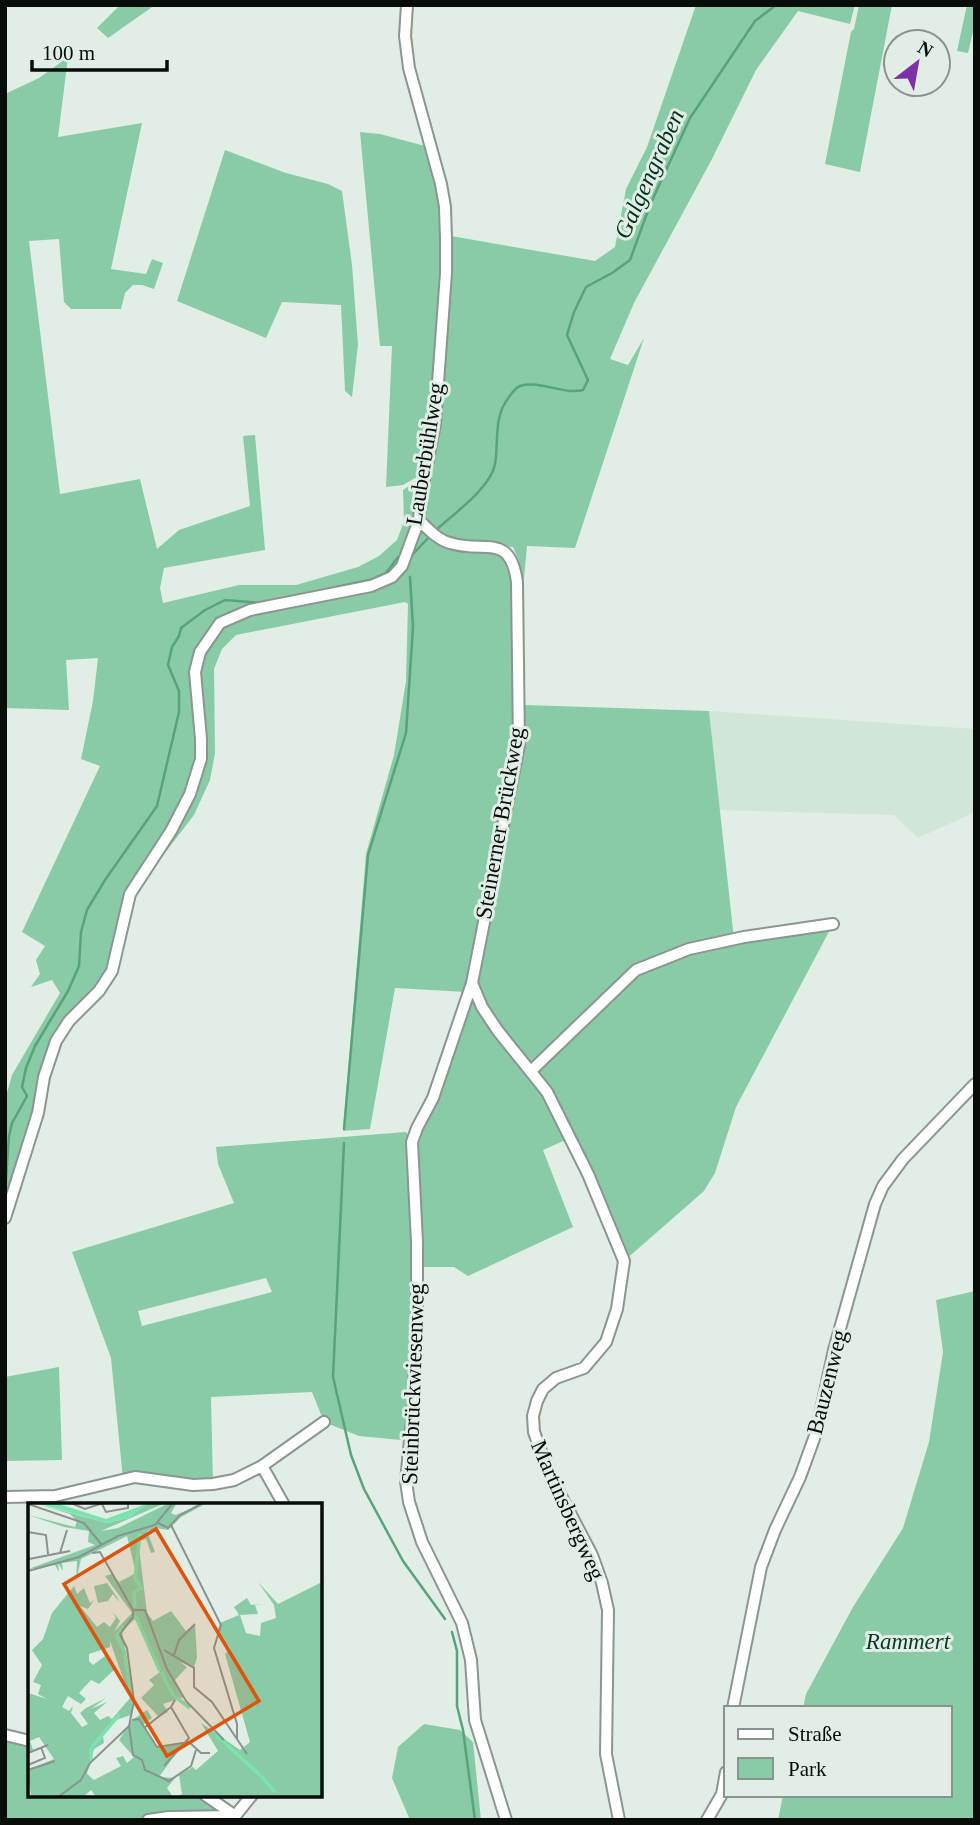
<svg xmlns="http://www.w3.org/2000/svg" width="980" height="1825" font-family="Georgia,serif">
<rect width="100%" height="100%" fill="#e1eee6"/>
<!-- built -->
<path fill="#d1e5d9" d="M709,711L975,729V812L918,838L894,815L718,810Z"/>
<!-- green -->
<path fill="#89cba7" fill-rule="evenodd" d="M120,5H155L108,38L97,28Z
M696,5H855L850,24L798,11L756,70L712,159L634,303L610,359L628,365L644,338L575,548L527,546L521,610L519,561L513,547C481,541 428,550 424,506L444,392L451,236L595,261L615,247L626,189L647,147Z
M859,5H892L860,172L825,164L851,32L854,29Z
M967,5H975V23L968,53L957,51Z
M68,57L58,137L142,123L111,269L146,274L152,259L163,263L154,289L142,285H133L125,293L121,309H71L64,302L59,239L29,241L60,494L140,479L157,549L179,530L250,506L243,436L255,435L265,550L164,568L160,588L163,603L239,585H296L358,567L379,556L397,540L404,521L403,490L422,477L413,521C440,548 461,540 493,550C500,552 506,559 512,563L517,744L513,766H507V769L511,770L466,992L395,988L370,1129L343,1131L366,854L394,755L406,681L408,604L405,602L236,635L222,649L214,669L215,753L210,780L194,815L168,849L128,893L110,970L68,1020L5,1212V1100L12,1075L60,993L52,980L31,987L40,974L36,960L45,946L22,932L100,766L81,759L93,701L98,658L66,660L69,710L5,708V94L39,78Z
M360,132L380,134L425,146L436,181L442,220L433,423L425,465L417,477L403,485L386,487L392,346H380Z
M225,150L286,173L328,184L342,191L352,265L358,345L352,397L345,391L341,305L282,302L266,338L177,301Z
M525,705L709,711L734,939L833,924L736,1107L715,1173L704,1191L624,1261L570,1138L543,1150L573,1227L468,1276L454,1267H418L411,1441L359,1436L324,1422L312,1392L211,1397L213,1484L123,1479L111,1358L72,1252L234,1203L218,1164L216,1147L406,1132L412,1141L478,969L524,744ZM266,1278L272,1292L142,1326L138,1311Z
M975,1291V1820H778L783,1795H950V1708H803L806,1694L853,1607L903,1528L929,1442L943,1352L936,1300Z
M59,1367L62,1460L5,1461V1377Z
M424,1724L460,1730L473,1742L481,1820H410L392,1778L398,1747Z
M5,1735L30,1741V1795H205L235,1816L148,1820H5Z"/>
<g fill="none" stroke-linecap="round" stroke-linejoin="round">
<!-- stream -->
<path stroke="#58a37d" stroke-width="2.5" d="M435,531C452,515 491,488 495,464C499,441 493,417 509,397C512,393 515,388 520,386C540,380 564,395 583,390L588,380L567,335L574,312L586,287L612,273L630,260L650,205L690,118L755,21L776,5
M410,555L413,554L430,536
M319,591L373,579L386,573L398,557L403,556
M344,1129L368,855L406,733L413,627L410,577
M344,1143L333,1377L351,1455L364,1489L403,1561L445,1619
M5,1193L9,1136L12,1123L27,1096L22,1087L26,1068L35,1046L68,991L79,966L81,932L87,910L105,880L157,806L179,712V691L168,665L172,647L179,636L181,628L205,610L225,600L261,603
M452,1632L457,1651V1706L463,1730L475,1820"/>
<!-- street casing -->
<g stroke="#8a968f" stroke-width="14">
<path id="street" d="M419,520C428,529 438,540 450,543C486,554 510,532 517,582L519,745L472,983L433,1098L417,1128L412,1142L417,1242V1314L413,1410L406,1481L409,1502L422,1542L462,1623L471,1660L475,1720L506,1820
M472,983L482,1007L498,1031L547,1092L588,1174L624,1261L617,1309L606,1342L584,1368L556,1378L543,1389L537,1401L533,1416L534,1432L549,1473L592,1555L602,1583L608,1610L606,1754L619,1820
M532,1070L636,970L689,949L744,937L833,924
M5,1218L38,1113L44,1077L56,1041L69,1021L99,991L112,971L130,894L171,831L190,794L201,759V739L195,672L200,652L220,623L250,610L371,586L392,577L402,566L419,520L421,496L435,424L446,273V239L445,207L441,184L409,68L405,36L407,5
M5,1497L55,1496L135,1477L193,1485L213,1484L234,1480L262,1466
M284,1505L262,1466L324,1422
M733,1708L761,1567L775,1530L800,1477L816,1433L834,1350L875,1204L883,1186L903,1159L975,1084
M5,1735L30,1741
M205,1795L234,1815
M148,1820L169,1817L235,1816L252,1795
M707,1820L722,1794L726,1772"/>
</g>
<!-- street -->
<use href="#street" stroke="#fff" stroke-width="10"/>
</g>
<g text-anchor="middle" dominant-baseline="central" stroke-width="6" stroke-linejoin="round" paint-order="stroke">
<!-- street labels -->
<g font-size="23" fill="#080d0a" stroke="#e1eee6">
<text transform="translate(425 454) rotate(-81)">Lauberbühlweg</text>
<text transform="translate(500 823) rotate(-80)">Steinerner Brückweg</text>
<text transform="translate(827 1382) rotate(-76)">Bauzenweg</text>
<text transform="translate(413 1384) rotate(-88)">Steinbrückwiesenweg</text>
<text transform="translate(568 1510) rotate(66)">Martinsbergweg</text>
</g>
<!-- park labels -->
<g font-size="23" font-style="italic" fill="#0a3925" stroke="#e1eee6">
<text x="908" y="1641">Rammert</text>
</g>
<!-- water labels -->
<g font-size="24" font-style="italic" fill="#02321e" stroke="#e1eee6">
<text transform="translate(649 174) rotate(-66)">Galgengraben</text>
</g>
</g>
<!-- overview -->
<g transform="translate(28 1503)">
<rect width="294" height="294" fill="#e1eee6"/>
<path d="M121,0H137L73,28L90,25L141,0H149L143,10L147,12L179,0L153,14L140,27L128,25L130,32L127,26L119,28L127,49L123,50L118,36L112,38L111,45L119,110L125,118L143,108L158,128L167,121L169,154L166,165L152,159L159,164L147,177L156,194L135,201L140,209L131,214L113,195L126,182L121,177L132,169L113,123L108,115L94,128L105,194L103,212L88,217L75,233L76,240L66,246L59,271L66,277L93,263L88,255L95,253L99,260L106,254L91,237L104,217L119,207L124,215L115,222L128,244L156,239L131,274L147,275L139,285L145,294H68L63,287L55,294H3L0,267L26,256L11,234L2,238L5,247L0,249V190L19,196L10,191L13,182L5,179L14,162L4,147L15,136L24,110L46,83L49,91L56,85L62,100L66,97L60,106L52,103L69,124L76,119L82,124L88,115L84,108L92,118L86,129L104,110L77,73L84,71L91,79L108,70L99,33L53,56L48,79L49,58L34,60L35,68L30,60L31,69L27,62L0,66L67,42L60,39L61,28L36,24L0,12L47,24L49,18L42,11L10,1L79,20L100,15ZM82,138L102,195L84,216L80,213L72,217L66,210L79,199L63,206L78,195L58,205L52,210L60,221L54,224L43,210L45,203L41,208L34,204L40,193L53,201L58,196L51,190L63,177L71,181L86,167L77,153L65,162L61,158V151L82,144ZM230,79L250,101L294,79V294H149L154,291L151,272L165,264L168,267L190,248L173,220L212,247L222,239L197,151L202,146L190,126L192,120L211,112L206,104L219,95L223,102L235,101L227,102L230,111L212,112L218,130L232,133L233,120L248,115L246,102ZM79,80L89,94L91,99L85,91L80,98L70,100L66,83Z" fill="#89cba7" fill-rule="evenodd"/>
<path d="M9,0H28L78,16L121,0L100,15L79,20Z" fill="#7ae3ae"/>
<path fill="none" stroke="#7ae3ae" stroke-width="3.5" d="M107,105L106,89L113,85L107,75L112,31M107,112L132,168M95,123L89,133L96,148L103,191M133,169L145,192L162,205M188,232L232,272M63,257V245L91,212M233,273L247,289"/>
<path fill="none" stroke="#8a948e" stroke-width="2" d="M43,0L57,6L75,0M0,1L56,20L74,42M74,1L78,9L100,5V0M130,20L140,25L152,12L175,0M143,22L193,122L186,145L209,221V236M0,29L18,32L20,51M32,50L39,27M64,50L72,49L105,107V114L92,131L99,145L106,198L101,223L105,252L114,257L117,267L141,278L163,263L168,247M0,51L1,56L42,48M0,68L51,54L90,33L127,22L145,0M105,107H117L139,166L158,198L196,237M136,147L166,165V184L184,199L219,251M146,152L151,137L167,121M104,217L111,216L129,244L161,239L173,250H182M116,225L143,204M0,250L20,242M0,262L17,255L13,244M136,263L161,235L143,204L147,197M0,267L27,258M30,294L53,277L62,260L101,223"/>
<path fill="#dd550c" fill-opacity="0.15" stroke="#dd550c" stroke-width="3.5" d="M128,26L231,198L139,253L36,81Z"/>
<rect width="294" height="294" fill="none" stroke="#080d0a" stroke-width="3.5"/>
</g>
<!-- border -->
<rect width="980" height="1825" fill="none" stroke="#080d0a" stroke-width="14"/>
<!-- legend -->
<rect x="724" y="1706" width="228" height="91" fill="#e1eee6" stroke="#8a948e" stroke-width="2"/>
<rect x="738" y="1729" width="35" height="10" fill="#ffffff" stroke="#8a948e" stroke-width="2"/>
<text x="788" y="1741" font-size="21" fill="#080d0a">Straße</text>
<rect x="738" y="1758" width="35" height="21" fill="#89cba7" stroke="#8a948e" stroke-width="2"/>
<text x="788" y="1776" font-size="21" fill="#080d0a">Park</text>
<!-- north arrow -->
<g transform="translate(917 63) rotate(31)"><circle r="33" fill="#e1eee6" stroke="#8a948e" stroke-width="2"/>
<path d="M0-5L12 26L0 18L-12 26Z" fill="#7d33a5"/>
<text y="-10" font-size="19" font-weight="bold" text-anchor="middle" fill="#080d0a">N</text>
</g>
<!-- scale -->
<path d="M32 60v10h135v-10" fill="none" stroke="#080d0a" stroke-width="3.5"/>
<text x="42" y="60" font-size="21" fill="#080d0a" stroke="#e1eee6" stroke-width="5" paint-order="stroke">100 m</text>
</svg>
